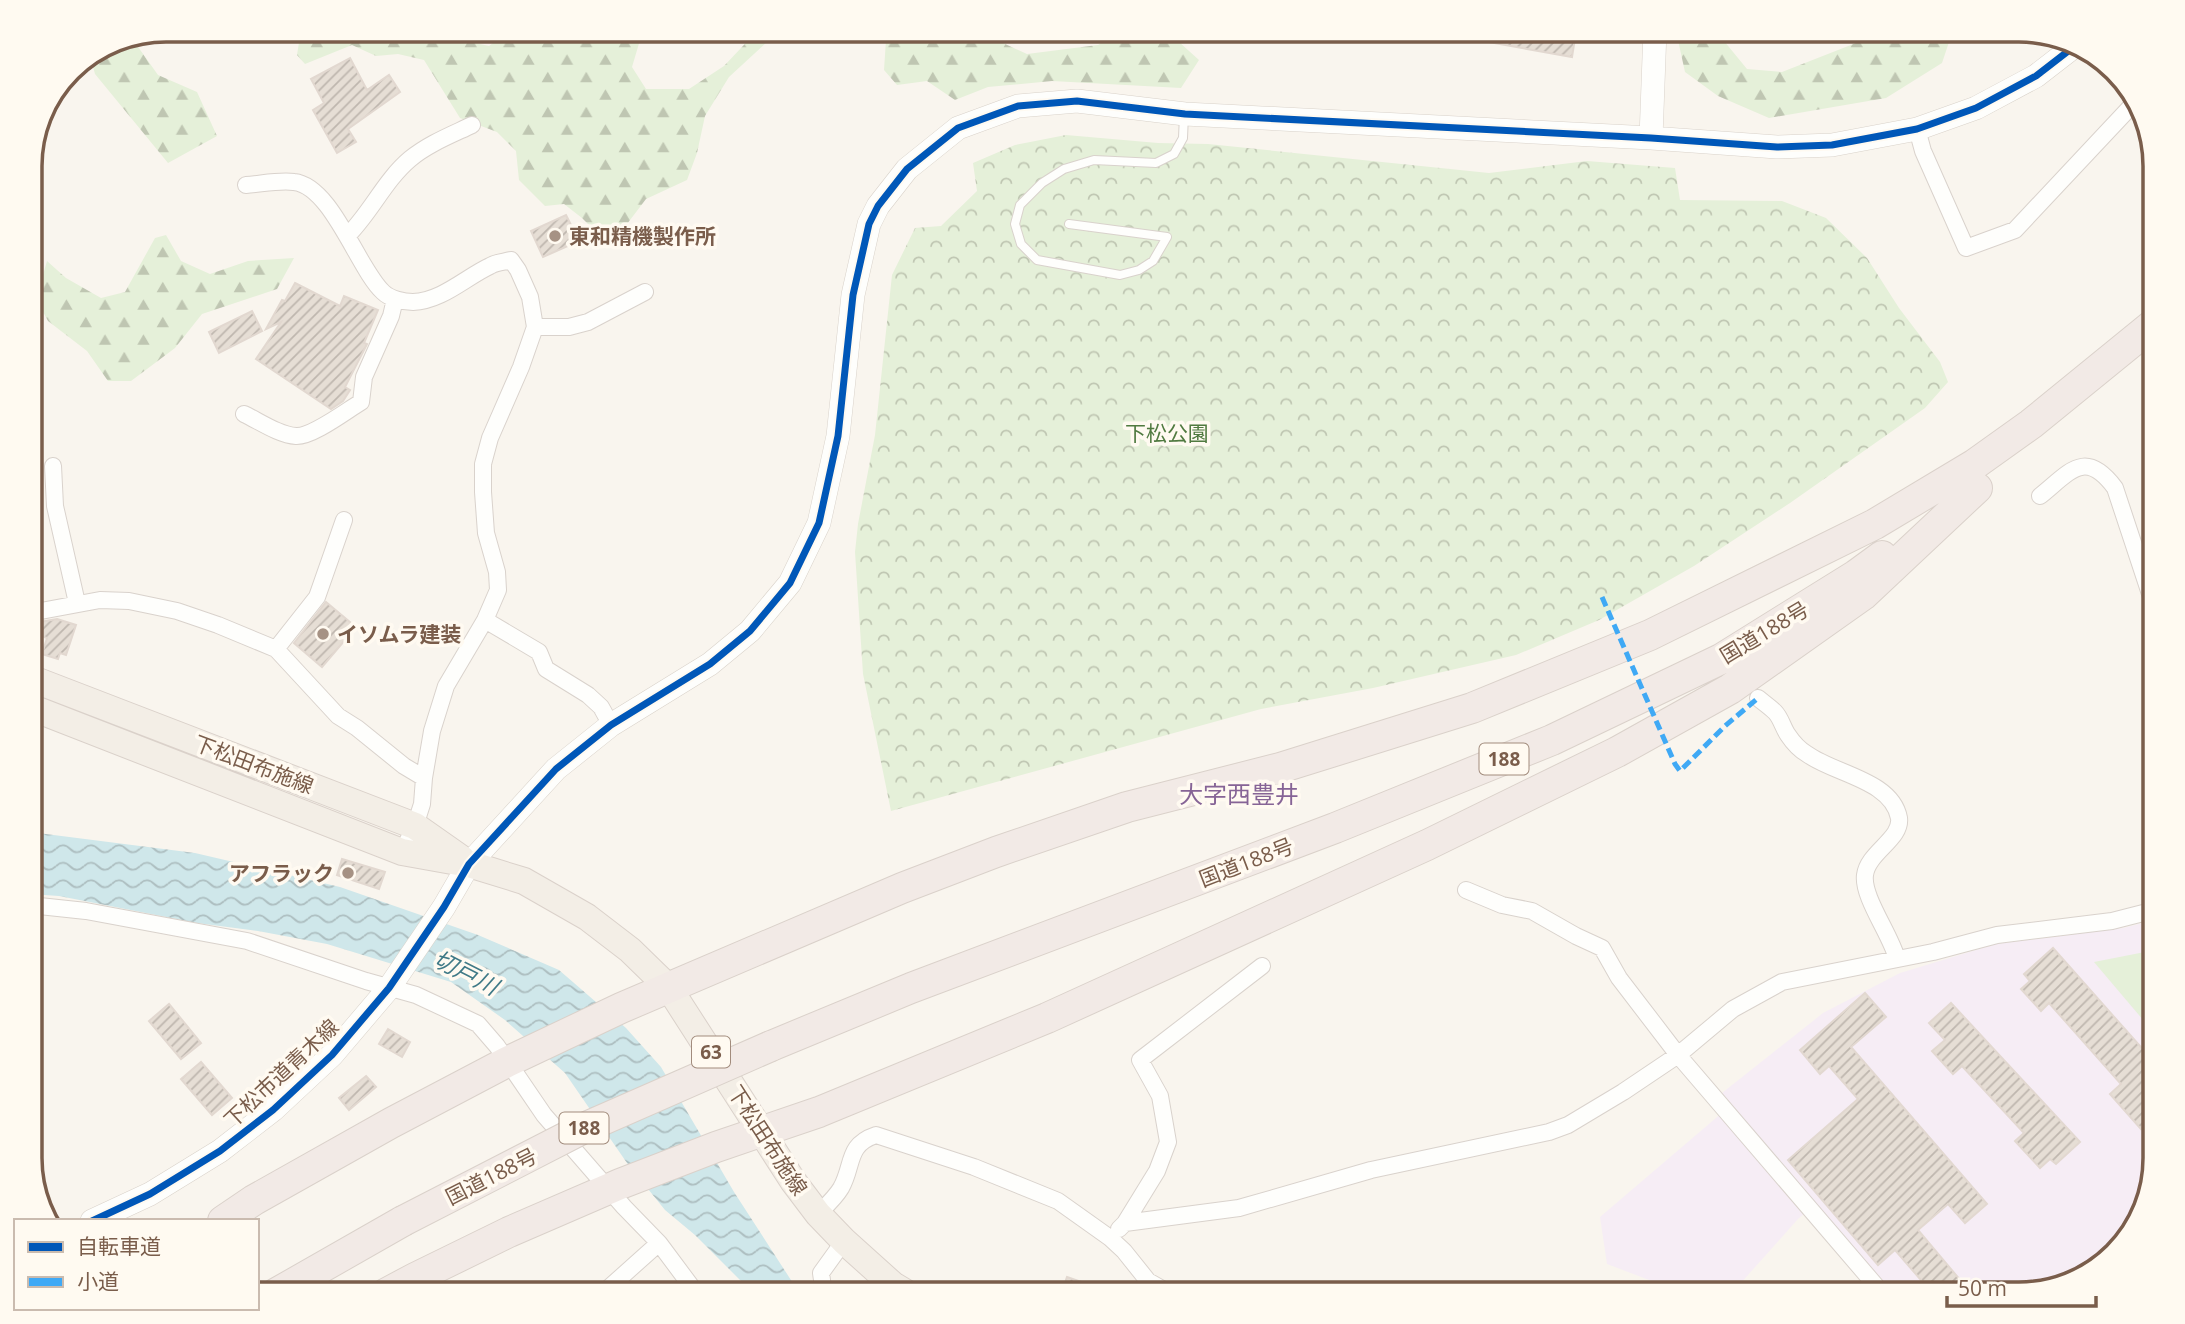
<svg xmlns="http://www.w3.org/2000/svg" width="2185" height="1324" font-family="'Open Sans','Noto Sans JP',sans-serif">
<defs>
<pattern id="forest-firs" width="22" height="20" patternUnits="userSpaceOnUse" patternTransform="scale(1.75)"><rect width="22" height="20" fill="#e5f0d9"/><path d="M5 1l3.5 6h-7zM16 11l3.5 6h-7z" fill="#bfc6b2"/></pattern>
<pattern id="park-crowns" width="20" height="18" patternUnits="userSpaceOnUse" patternTransform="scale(1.75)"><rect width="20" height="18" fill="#e5f0d9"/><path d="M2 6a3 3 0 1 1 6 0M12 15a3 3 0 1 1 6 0" fill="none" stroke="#bfc6b2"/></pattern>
<pattern id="water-waves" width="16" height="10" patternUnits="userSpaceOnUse" patternTransform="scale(1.75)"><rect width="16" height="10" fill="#cfe7ea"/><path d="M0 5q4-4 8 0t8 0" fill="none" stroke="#adbec0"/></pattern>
<pattern id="building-hatch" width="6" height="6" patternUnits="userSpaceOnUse" patternTransform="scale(1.75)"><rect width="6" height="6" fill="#e6ded5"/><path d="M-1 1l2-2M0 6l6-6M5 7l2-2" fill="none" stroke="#bfb7af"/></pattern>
</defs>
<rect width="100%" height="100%" fill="#f9f5ee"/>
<!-- education -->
<path fill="#f6edf5" d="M2155,920V1158L2137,1226L2087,1276L2019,1294H1895L1815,1204L1798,1219L1731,1294H1686L1607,1264L1600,1217L1730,1106L1722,1093L1823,1013L1900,973L1996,944L2123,928Z"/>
<!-- forest -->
<path fill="url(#forest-firs)" d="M301,30H448L457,39L489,46L505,34L506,30H643L632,67L646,89H689L724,66L758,30H780L729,77L705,116L697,153L687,180L646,199L627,224L601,237L582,218L564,204L545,206L519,180L516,151L497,132L460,118L424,60L398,54L376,56L352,45L305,64L297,55Z
M894,30H1000L1003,43L1027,54L1098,45L1121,30H1161L1168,32L1199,60L1181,88L1052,81L988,87L955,100L927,81L897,85L884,70L886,40Z
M1679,30H1715L1747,69L1782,72L1889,30H1953L1942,63L1886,98L1769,118L1718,96L1685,72L1676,31Z
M131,37L158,75L197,92L217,136L168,163L95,74L90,56L114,40Z
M166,235L181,261L210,274L248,261L294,258L277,289L202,314L175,348L131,381H108L87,351L48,321L36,299L47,261L66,278L101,298L125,292L155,238Z"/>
<!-- park -->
<path fill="url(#park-crowns)" d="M1066,135L1158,143L1208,144L1489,173L1587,161L1675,168L1680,200L1782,201L1826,218L1867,258L1899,308L1940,362L1948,382L1925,408L1790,503L1694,566L1599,620L1516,655L1373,688L1261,709L891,811L863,674L855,552L858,524L875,435L892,275L915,228L941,226L977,191L973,163L1015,145Z"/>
<!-- garden -->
<path fill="#e5f0d9" d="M2155,950V1034L2094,962Z"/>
<!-- water -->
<path fill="url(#water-waves)" d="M30,832L195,853L340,887L478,935L559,970L626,1028L661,1067L734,1192L800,1294H751L747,1287L695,1235L665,1210L627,1163L565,1073L505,1020L451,982L327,944L258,931L197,923L59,896L30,894Z"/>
<!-- building -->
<path fill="url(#building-hatch)" stroke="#e2d8d0" stroke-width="2" d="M1466,30H1565L1576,32L1572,57L1466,38Z
M350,58L367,90L389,75L400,92L348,129L356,142L337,153L313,110L324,103L311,79Z
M566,215L579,241L543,257L531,231Z
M295,283L340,306L344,296L378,310L364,343L367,344L345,387L350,390L343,401L331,409L256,359L281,322L266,329L282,300L285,301Z
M252,311L262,331L219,353L209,332Z
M326,602L356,627L322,667L294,643Z
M57,619L76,625L66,655L60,653L58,659L42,654L47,638L36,634L40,622Z
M342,859L385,872L379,889L337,875Z
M2053,948L2155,1063V1117L2141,1129L2110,1094L2121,1084L2049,1003L2041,1011L2021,989L2030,981L2024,974Z
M1865,993L1886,1017L1851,1047L1987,1204L1965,1223L1948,1204L1918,1230L1972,1294H1933L1895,1250L1878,1265L1788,1160L1858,1099L1829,1066L1820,1074L1800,1050Z
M1951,1003L2080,1142L2056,1164L2050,1159L2040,1168L2015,1141L2024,1133L1962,1066L1953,1074L1932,1051L1945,1040L1929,1023Z
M169,1004L201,1043L181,1059L149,1021Z
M388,1029L410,1042L402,1057L379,1044Z
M201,1062L232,1098L212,1115L181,1079Z
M366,1076L376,1087L349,1110L339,1098Z
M1067,1277L1110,1292V1294H1061Z"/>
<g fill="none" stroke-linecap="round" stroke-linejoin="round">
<!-- lane casing -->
<g stroke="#d9d2cc" stroke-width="10">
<path id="lane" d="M1069,224L1167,237L1153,261L1139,270L1120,275L1037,260L1021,244L1015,224L1020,205L1042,183L1064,169L1094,160L1156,163L1174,154L1183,138L1184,115"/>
</g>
<!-- street casing -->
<g stroke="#d9d2cc" stroke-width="18">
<path id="street" d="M1917,129L1923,151L1966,248L2015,230L2137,100
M246,185C261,184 279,180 294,182C332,186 358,269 383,292C390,299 404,302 413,302C442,301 466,277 490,266C496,262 504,262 511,260L518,270L530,297L535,327L521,367L490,438L483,464V492L486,533L497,572L498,590L485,620L446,686L432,731L424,778L422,804L415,826L402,852
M348,235C371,212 385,180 410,159C428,144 451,135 472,125
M535,327H569L588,322L645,292
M244,414C259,421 279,435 296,436C312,437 346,411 361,402L364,377L391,316L395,299
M53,466L55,506L77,603
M2040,496C2070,472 2085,448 2115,488L2155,609
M30,613L100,600L129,601L177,611L218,625L276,649L338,716L357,728L404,766L424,778
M485,620L539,652L546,669L588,695L601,707L611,725
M276,649L317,597L344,520
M1758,698C1764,703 1770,707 1775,712C1781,718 1783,728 1788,735C1792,741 1800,750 1807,754C1834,774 1892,780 1899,818C1902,839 1868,852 1865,875C1862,897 1891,935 1897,959
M1466,890L1502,905L1532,911L1576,936L1602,948L1619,978L1678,1055L1883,1294
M30,905L86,911L247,941L366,981L416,995L478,1024L497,1046L544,1115L624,1207L659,1243L697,1294
M818,1214C826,1206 835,1198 841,1188C854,1165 846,1145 876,1135L974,1167L1058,1201L1110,1238L1124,1251L1148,1281L1171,1294
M1125,1223L1239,1208L1371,1170L1549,1132L1568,1125L1623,1092L1678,1055L1733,1009L1782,982L1933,952L1997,935L2112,921L2155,910
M1119,1229L1125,1223L1157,1171L1168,1142L1160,1096L1140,1060L1262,966
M602,1294L659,1243
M824,1294L821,1273L844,1241"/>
</g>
<!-- secondary casing -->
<g stroke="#d9d2ca" stroke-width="24">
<path id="secondary" d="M1651,138L1655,30
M92,1221L150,1194L220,1151L273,1110L332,1055L389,988L444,907L469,864L556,769L611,725L710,664L750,631L790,583L819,523L838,436L853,295L869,224L878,206L907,169L958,128L1018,106L1077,101L1185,114L1651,138L1777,147L1832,145L1917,129L1976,108L2036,76L2076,45"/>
</g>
<!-- primary casing -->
<g stroke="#dad1ca" stroke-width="28">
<path id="primary" d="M30,678L415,826L462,859
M30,707L402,852L469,864L524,881L587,917L630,950L669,988L793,1181L818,1214L844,1241L893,1285L908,1294"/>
</g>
<!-- highway casing -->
<g stroke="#dad1ca" stroke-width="32">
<path id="highway" d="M771,1046L911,988L1335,828L1552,740L1721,659L1856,575L1882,556
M223,1221L254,1200L391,1123L507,1062L621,1008L902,888L996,852L1127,807L1280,768L1472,708L1650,635L1875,524L1975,464L2031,424L2155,323
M275,1294L403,1221
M385,1294L415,1278L509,1232L620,1184L716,1147L819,1112L1047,1018L1427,845L1617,752L1730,689L1863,595L1977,488"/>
</g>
<!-- lane -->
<use href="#lane" stroke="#fefefc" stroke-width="8"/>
<!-- street -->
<use href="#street" stroke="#fefefc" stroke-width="16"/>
<!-- secondary -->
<use href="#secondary" stroke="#fefefc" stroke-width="23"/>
<!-- primary -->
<use href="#primary" stroke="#f3eee6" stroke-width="26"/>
<!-- highway -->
<use href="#highway" stroke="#f2eae6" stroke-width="30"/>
<!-- highway-bridge casing -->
<g stroke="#dad1ca" stroke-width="32" stroke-linecap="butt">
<path id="highway-bridge" d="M403,1221L584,1128L771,1046"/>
</g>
<!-- highway-bridge -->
<use href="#highway-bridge" stroke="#f2eae6" stroke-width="30"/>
<!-- quiet -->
<path stroke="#3fa9f5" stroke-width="5" stroke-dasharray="10 5" stroke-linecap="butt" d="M1602,597L1675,764L1680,771L1725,726L1758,698"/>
<!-- cycleway casing -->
<g stroke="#fffaf1" stroke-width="11">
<path id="cycleway" d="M92,1221L150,1194L220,1151L273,1110L332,1055L389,988L444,907L469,864L556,769L611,725L710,664L750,631L790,583L819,523L838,436L853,295L869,224L878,206L907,169L958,128L1018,106L1077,101L1185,114L1651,138L1777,147L1832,145L1917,129L1976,108L2036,76L2076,45"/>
</g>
<!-- cycleway -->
<use href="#cycleway" stroke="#0057b8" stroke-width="7"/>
</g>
<!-- markers -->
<g fill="#a69284" stroke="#fffaf1" stroke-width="2.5">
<circle cx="555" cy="236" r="7"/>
<circle cx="323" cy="634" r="7"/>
<circle cx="348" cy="873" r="7"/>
</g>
<g text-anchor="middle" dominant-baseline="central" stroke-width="7" stroke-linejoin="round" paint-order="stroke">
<!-- shield labels -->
<g fill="#fffaf1" stroke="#a28c7d" stroke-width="2">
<rect x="1479.5" y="743.5" width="49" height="31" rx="5"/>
<rect x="692" y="1036.5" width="38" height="31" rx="5"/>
<rect x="559.5" y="1112.5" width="49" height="31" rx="5"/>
</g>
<g font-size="19" font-weight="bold" fill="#7a5d4b">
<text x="1504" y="759">188</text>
<text x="711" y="1052">63</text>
<text x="584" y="1128">188</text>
</g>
<!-- poi labels -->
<g font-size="21" font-weight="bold" fill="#7a5d4b" stroke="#fffaf1" text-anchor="start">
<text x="569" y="236">東和精機製作所</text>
<text x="337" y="634">イソムラ建装</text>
<text x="334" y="873" text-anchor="end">アフラック</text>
</g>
<!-- park labels -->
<g font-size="21" fill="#507a40" stroke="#fffaf1">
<text x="1167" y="433">下松公園</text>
</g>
<!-- street labels -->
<g font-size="21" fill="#7a5d4b" stroke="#fffaf1">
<text transform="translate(1764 632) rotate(-31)">国道188号</text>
<text transform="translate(254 764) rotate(21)">下松田布施線</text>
<text transform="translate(1246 862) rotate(-21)">国道188号</text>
<text transform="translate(281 1073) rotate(-43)">下松市道青木線</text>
<text transform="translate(768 1140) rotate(57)">下松田布施線</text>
<text transform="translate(491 1176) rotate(-27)">国道188号</text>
</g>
<!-- water labels -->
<g font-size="23" font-style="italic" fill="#407a87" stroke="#fffaf1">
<text transform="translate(466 972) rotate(27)">切戸川</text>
</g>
<!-- quarter labels -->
<g font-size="24" fill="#866496" stroke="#fffaf1">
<text x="1239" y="793">大字西豊井</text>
</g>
</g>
<!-- crop -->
<path d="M0 0H2185V1324H0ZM166 42H2019A124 124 0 0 1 2143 166V1158A124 124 0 0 1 2019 1282H166A124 124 0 0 1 42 1158V166A124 124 0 0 1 166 42Z" fill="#fffaf1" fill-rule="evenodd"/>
<path fill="none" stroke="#7a5d4b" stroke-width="3.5" d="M166 42H2019A124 124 0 0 1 2143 166V1158A124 124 0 0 1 2019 1282H166A124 124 0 0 1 42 1158V166A124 124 0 0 1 166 42Z"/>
<!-- legend -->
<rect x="14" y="1219" width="245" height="91" fill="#fffaf1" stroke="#cabbaf" stroke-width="2"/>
<rect x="28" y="1242" width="35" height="10" fill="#0057b8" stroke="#cabbaf" stroke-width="2"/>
<text x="77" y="1254" font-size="21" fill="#7a5d4b">自転車道</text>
<rect x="28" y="1277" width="35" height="10" fill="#3fa9f5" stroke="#cabbaf" stroke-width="2"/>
<text x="77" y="1289" font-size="21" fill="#7a5d4b">小道</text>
<!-- scale -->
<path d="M1947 1296v10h149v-10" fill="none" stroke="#7a5d4b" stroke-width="3.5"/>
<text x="1958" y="1296" font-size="21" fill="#7a5d4b" stroke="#fffaf1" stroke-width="5" paint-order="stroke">50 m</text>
</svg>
